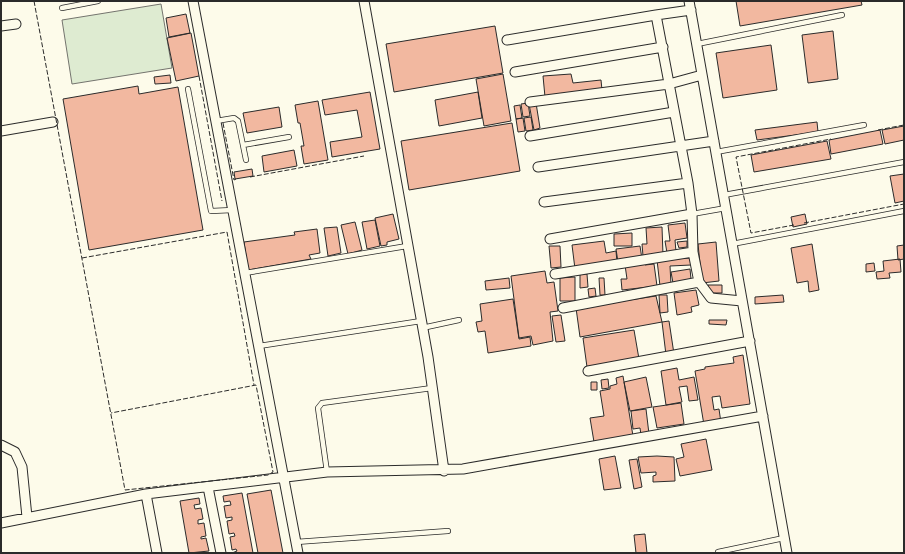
<svg xmlns="http://www.w3.org/2000/svg" width="905" height="554" font-family="Commissioner,sans-serif">
<rect width="100%" height="100%" fill="#fdfbea"/>
<!-- green -->
<path fill="#deebd1" stroke="#74746e" d="M161,4L172,68L72,84L62,20Z"/>
<!-- building -->
<path fill="#f2b8a0" stroke="#2b2b2b" d="M736,1H861L862,5L740,26Z
M186,14L190,33L169,37L166,18Z
M495,26L503,73L394,92L386,44Z
M833,31L838,79L808,83L802,35Z
M191,33L199,76L176,81L167,38Z
M771,45L777,90L723,98L716,53Z
M503,74L511,121L484,126L476,79Z
M571,74L573,83L601,80L602,90L545,97L543,76Z
M170,75L171,83L155,84L154,77Z
M138,86L139,94L178,87L203,230L89,250L63,99Z
M370,92L380,149L332,157L330,142L362,137L357,110L325,115L322,100Z
M478,92L482,118L439,126L435,100Z
M318,101L328,160L304,164L301,146H304L300,123H298L295,105Z
M528,103L530,116L523,117L521,104Z
M536,103L540,128L534,130L529,104Z
M520,105L522,118L516,119L514,106Z
M279,107L282,127L247,133L243,113Z
M531,117L533,130L526,131L524,118Z
M523,118L525,131L518,132L516,119Z
M817,122L818,132L757,140L755,130Z
M512,123L520,171L409,190L401,141Z
M904,126V140L885,144L882,130Z
M880,130L883,144L831,154L829,140Z
M827,141L831,159L754,172L751,155Z
M294,150L297,166L264,172L262,156Z
M252,169L253,176L235,179L234,172Z
M904,174V201L895,203L890,176Z
M393,214L399,239L387,242V245L381,246L375,218Z
M805,214L807,224L793,227L791,217Z
M375,220L380,246L367,249L362,222Z
M355,222L362,250L348,254L341,225Z
M685,223L687,238L675,240L676,252L667,253L665,241H670L668,225Z
M337,227L341,253L328,256L324,228Z
M662,227L663,255L643,256L642,244H647L646,228Z
M317,229L320,253L309,255L311,259L248,270L244,242L295,235L294,232Z
M632,233V246H614V234Z
M604,241L606,253L616,251L617,262L575,269L572,245Z
M687,241V247L679,248L677,242Z
M716,242L719,281L702,283L698,244Z
M812,244L819,290L809,292L808,281L797,283L791,248Z
M904,245V259L898,260L897,246Z
M549,246H560L561,267L551,268Z
M640,246L642,259L618,262L616,249Z
M690,258L691,265L670,266L671,285L660,286L657,260Z
M900,259L901,272L889,273L890,278L877,279L876,272L884,271L883,261Z
M645,263V265L654,264L657,286L622,290L621,279H627L625,265Z
M874,263L875,271L866,272V264Z
M690,269L691,279L673,283L671,272Z
M545,271L547,283L554,282L558,311L550,312L553,341L533,345L531,336L519,338L511,276Z
M580,274H587L588,287L580,288Z
M575,277V301H560V278Z
M509,278L510,288L486,290L485,281Z
M599,278H604L605,295H600Z
M708,285H722V293H709Z
M595,288L596,296L589,297L588,289Z
M696,290L699,305L691,307L692,312L677,315L674,293Z
M659,295H667L668,312L660,313Z
M783,295L784,302L755,304V297Z
M656,296L662,322L580,337L576,308Z
M513,299L519,339L530,337L531,346L488,353L485,331L478,332L476,322L482,321L480,304Z
M561,315L565,341L556,342L552,316Z
M709,320H727L726,325L709,324Z
M669,321L674,354L666,355L662,322Z
M634,330L639,359L587,367L583,338Z
M743,355L750,404L722,408L720,396L712,397L714,410L719,409L721,423L704,425L695,371L705,369V367L734,363L733,357Z
M677,368L679,380L694,377L698,400L689,401L687,386L679,387L682,402L666,405L661,371Z
M623,376L633,436L594,442L590,418L604,416L600,391L610,389V386L617,384L616,378Z
M646,377L652,407L630,411L624,382Z
M608,379L609,388L602,389L601,380Z
M591,382H597V390H591Z
M681,403L684,424L657,428L653,407Z
M646,409L649,434L641,435L640,428L633,429L631,411Z
M706,439L712,470L680,476L676,459L684,457L681,444Z
M615,456L621,488L604,490L599,459Z
M657,456L674,457L675,481L653,482V476L656,475V472L641,473L638,457Z
M637,459L642,487L634,489L629,460Z
M271,490L283,553H258L247,494Z
M242,493L253,553H232L237,551L236,549L232,550L230,537L235,536L234,533L229,534L227,521L232,520V517L226,518L224,506L231,505L230,501L224,502L223,496Z
M199,498L200,504L194,505L195,509L201,508L203,519L198,520V524L204,523L206,536L201,537V539L206,538L209,551L189,553L180,501Z
M645,534L647,553H632H636L634,535Z"/>
<g fill="none" stroke-linecap="round" stroke-linejoin="round">
<!-- lane casing -->
<g stroke="#2b2b2b" stroke-width="6">
<path id="lane" d="M62,8L98,1
M697,44L842,15
M188,89L211,211L233,210
M216,121L234,118L238,121L246,160
M243,145L289,137
M716,152L864,125
M724,195L904,162
M692,214L726,208
M732,244L904,211
M245,273L407,246
M422,328L459,320
M259,346L421,321
M327,472L318,408L322,403L432,388
M296,542L448,531
M718,552L784,538"/>
</g>
<!-- street casing -->
<g stroke="#2b2b2b" stroke-width="11">
<path id="street" d="M193,1L298,553
M364,1L428,357L444,471
M689,1L787,553
M656,15L691,10
M1,26L16,24
M507,40L656,15L688,183L692,214L693,252L699,282L711,298L742,301
M515,72L663,47
M530,102L669,84L702,75
M1,131L53,122
M530,136L674,112
M538,167L714,141
M544,202L688,183
M550,239L692,214
M555,274L693,252
M563,308L699,282
M588,371L750,341
M1,445L15,452L22,467L27,517
M208,487L221,553
M146,494L157,553
M1,523L146,494L327,472L463,469L763,416"/>
</g>
<!-- lane -->
<use href="#lane" stroke="#fdfbea" stroke-width="4.5"/>
<!-- street -->
<use href="#street" stroke="#fdfbea" stroke-width="9"/>
<!-- fence -->
<path stroke="#2b2b2b" stroke-width="1" stroke-dasharray="5 2" stroke-linecap="butt" d="M34,1L125,490L268,475L273,472L256,385L111,413
M199,76L222,201
M223,123L234,180L236,179
M878,130L904,125
M250,177L364,156
M804,223L904,204
M794,225L751,233L736,157L831,139
M82,258L227,232L254,385"/>
</g>
<!-- border -->
<rect width="905" height="554" fill="none" stroke="#2b2b2b" stroke-width="4"/>
</svg>
